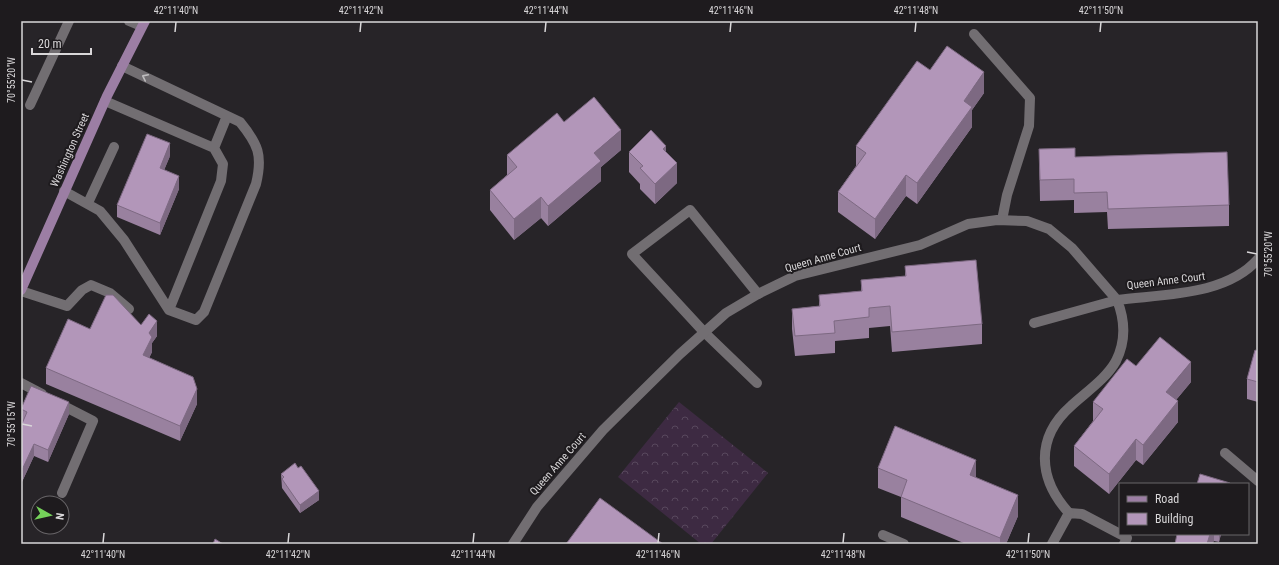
<svg xmlns="http://www.w3.org/2000/svg" width="1279" height="565" font-family="'Roboto Condensed',sans-serif">
<defs>
<pattern id="forest-crowns" width="20" height="18" patternUnits="userSpaceOnUse"><rect width="20" height="18" fill="#3d2a42"/><path d="M2 6a3 3 0 1 1 6 0M12 15a3 3 0 1 1 6 0" fill="none" stroke="#58485d"/></pattern>
</defs>
<rect width="100%" height="100%" fill="#272428"/>
<!-- forest -->
<path fill="url(#forest-crowns)" d="M679,402L768,473L711,544H701L618,477Z"/>
<g fill="none" stroke-linecap="round" stroke-linejoin="round">
<!-- lane -->
<path stroke="#726e72" stroke-width="10" d="M129,21L141,26
M974,34L1030,98L1029,126L1007,195L1002,220
M105,101L214,148L223,164L221,181L169,310
M30,105L69,21
M214,148L227,116
M64,191L100,211L124,240L169,310L196,320L204,312L256,184C263,155 258,144 240,122L122,66
M88,203L114,147
M21,291L67,306L82,290L91,285L110,293L129,309
M1034,323L1117,300
M21,383L42,394
M757,383L704,332L632,254L690,210L758,294
M56,402L93,421L62,493
M1225,453L1258,481
M1120,534L1127,538L1124,544
M883,535L904,544
M1052,544L1069,513L1082,514L1120,534"/>
<!-- street -->
<path stroke="#726e72" stroke-width="10" d="M1069,513C1038,479 1035,438 1071,406C1086,392 1106,379 1116,361C1126,341 1125,320 1117,300C1163,294 1226,296 1258,259
M513,544L537,507L603,430L680,354L726,313L758,294L795,276L920,245L968,224L997,220L1027,221L1049,229L1072,248L1117,300"/>
<!-- primary -->
<path stroke="#9c7ea4" stroke-width="10" d="M21,290L107,96L145,21"/>
</g>
<!-- wall -->
<path fill="#99819f" d="M930,70L984,93L972,110V127L917,204L906,196L875,239L838,212V192L856,166V146Z
M1039,149L1075,157L1229,205V226L1108,229L1107,212L1074,213V200L1040,201Z
M621,150L601,167V181L548,226L541,218L514,240L490,210V190L507,175V155Z
M629,152H666L677,183L655,204L640,189V184L629,172Z
M170,156L164,170L179,189L160,235L117,217V205Z
M905,266L982,324V344L892,352L890,326L869,328V338L835,341V353L795,356L792,329V309L819,306V295L861,291V280L905,276Z
M90,329L157,336L152,343V352L149,358L197,404L180,441L46,384V368Z
M1258,351V402L1247,399V379Z
M1191,382L1176,400L1178,422L1143,465L1136,460L1109,494L1074,466V446L1093,421V402Z
M21,409L69,414L48,462L34,456L21,484V426L22,422H21Z
M298,468L319,500L300,513L282,488L281,474Z
M878,468L976,478L1018,516L1006,544H966L901,517V497L878,488Z
M1177,534H1221L1219,542Z"/>
<!-- shaded-wall -->
<path fill="#7d6982" d="M984,72V93L972,110V127L917,204V183L964,101Z
M621,130V150L601,167V181L548,226V206L594,153Z
M170,143V156L160,180V168Z
M666,146V166L663,149Z
M677,163V183L655,204V184Z
M906,175V196L875,239V219Z
M179,176V189L160,235V223Z
M541,197V218L514,240V219Z
M157,321V336L152,343V352L143,371V355L149,333Z
M1191,362V382L1166,412V392Z
M197,389V404L180,441V426Z
M1178,401V422L1143,465V445Z
M69,402V414L48,462V450Z
M1136,439V460L1109,494V474Z
M34,444V456L21,484V472Z
M976,460V480L970,475Z
M319,491V500L300,513V505Z
M1018,495V516L1006,544H1000V538Z
M1210,534H1214V541L1213,544H1207Z
M1219,534H1221L1219,542Z"/>
<!-- building -->
<path fill="#b296b9" stroke="#7d6982" d="M947,46L984,72L964,101L972,107L917,183L906,175L875,219L838,192L866,153L856,146L917,61L930,70Z
M594,97L621,130L594,153L601,161L548,206L541,197L514,219L490,190L517,167L507,155L557,113L564,122Z
M651,130L666,146L663,149L677,163L655,184L640,168L643,166L629,152Z
M147,134L170,143L160,168L179,176L160,223L117,205Z
M1075,148V157L1227,152L1229,205L1108,209L1107,192L1074,193V179L1040,180L1039,149Z
M976,260L982,324L892,332L890,306L869,308V317L834,321L835,333L795,336L792,309L820,306L819,295L862,291L861,280L906,276L905,266Z
M106,295H113L141,325L149,314L157,321L149,333L152,337L143,355L193,377L197,389L180,426L46,368L68,319L90,329Z
M1160,337L1191,362L1166,392L1178,401L1143,445L1136,439L1109,474L1074,446L1103,409L1093,402L1127,359L1136,366Z
M1255,350L1258,351V382L1247,379Z
M31,386L69,402L48,450L34,444L21,472V426L27,412L21,409Z
M895,426L976,460L970,475L1018,495L1000,538L901,497L907,480L878,468Z
M295,463L298,468L301,466L319,491L300,505L282,479L284,477L281,474Z
M1200,474L1230,483V484H1197Z
M600,498L663,544H566Z
M1177,534H1210L1207,544H1175Z
M215,539L223,544H213Z"/>
<!-- one-way arrows -->
<defs><path id="oneway-chevron" d="M-2-3.5L2.5 0L-2 3.5" fill="none" stroke-width="1.6" stroke-linecap="round" stroke-linejoin="round"/></defs>
<use stroke="#bfbdbf" href="#oneway-chevron" transform="translate(145 77) rotate(-154)"/>
<!-- ticks -->
<path fill="none" stroke="#d9d7d9" stroke-width="1.5" d="M175,32L176,22M360,32L361,22M545,32L546,22M730,32L731,22M915,32L916,22M1100,32L1101,22M22,80L32,82M1247,252L1257,254M22,424L32,426M103,543L104,533M288,543L289,533M473,543L474,533M658,543L659,533M843,543L844,533M1028,543L1029,533"/>
<g text-anchor="middle" dominant-baseline="central" stroke-width="4" stroke-linejoin="round" paint-order="stroke">
<!-- street labels -->
<g font-size="11" fill="#d9d7d9" stroke="#1e1b1e">
<text transform="translate(70 150) rotate(-66)">Washington Street</text>
<text transform="translate(823 258) rotate(-16)">Queen Anne Court</text>
<text transform="translate(1166 281) rotate(-7)">Queen Anne Court</text>
<text transform="translate(558 464) rotate(-49)">Queen Anne Court</text>
</g>
</g>
<!-- border -->
<rect width="1279" height="565" fill="none" stroke="#1e1b1e" stroke-width="44"/>
<!-- legend -->
<rect x="1119" y="483" width="130" height="52" fill="#1e1b1e" stroke="#696669"/>
<rect x="1127" y="496" width="20" height="6" fill="#9c7ea4" stroke="#696669"/>
<text x="1155" y="503" font-size="12" fill="#d9d7d9">Road</text>
<rect x="1127" y="513" width="20" height="12" fill="#b296b9" stroke="#696669"/>
<text x="1155" y="523" font-size="12" fill="#d9d7d9">Building</text>
<!-- north arrow -->
<g transform="translate(50 515) rotate(98)"><circle r="19" fill="#1e1b1e" stroke="#696669"/>
<path d="M0-3L7 15L0 10L-7 15Z" fill="#75d25a"/>
<text y="-6" font-size="11" font-weight="bold" text-anchor="middle" fill="#d9d7d9">N</text>
</g>
<!-- scale -->
<path d="M32 48v6h59v-6" fill="none" stroke="#d9d7d9" stroke-width="2"/>
<text x="38" y="48" font-size="12" fill="#d9d7d9" stroke="#1e1b1e" stroke-width="3" paint-order="stroke">20 m</text>
<rect x="22" y="22" width="1235" height="521" fill="none" stroke="#d9d7d9" stroke-width="1.5"/>
<g font-size="10" text-anchor="middle" fill="#d9d7d9">
<text x="176" y="14">42°11'40"N</text>
<text x="361" y="14">42°11'42"N</text>
<text x="546" y="14">42°11'44"N</text>
<text x="731" y="14">42°11'46"N</text>
<text x="916" y="14">42°11'48"N</text>
<text x="1101" y="14">42°11'50"N</text>
<text transform="translate(11 80) rotate(-90)" y="4">70°55'20"W</text>
<text transform="translate(1268 254) rotate(-90)" y="4">70°55'20"W</text>
<text transform="translate(11 424) rotate(-90)" y="4">70°55'15"W</text>
<text x="103" y="558">42°11'40"N</text>
<text x="288" y="558">42°11'42"N</text>
<text x="473" y="558">42°11'44"N</text>
<text x="658" y="558">42°11'46"N</text>
<text x="843" y="558">42°11'48"N</text>
<text x="1028" y="558">42°11'50"N</text>
</g>
</svg>
